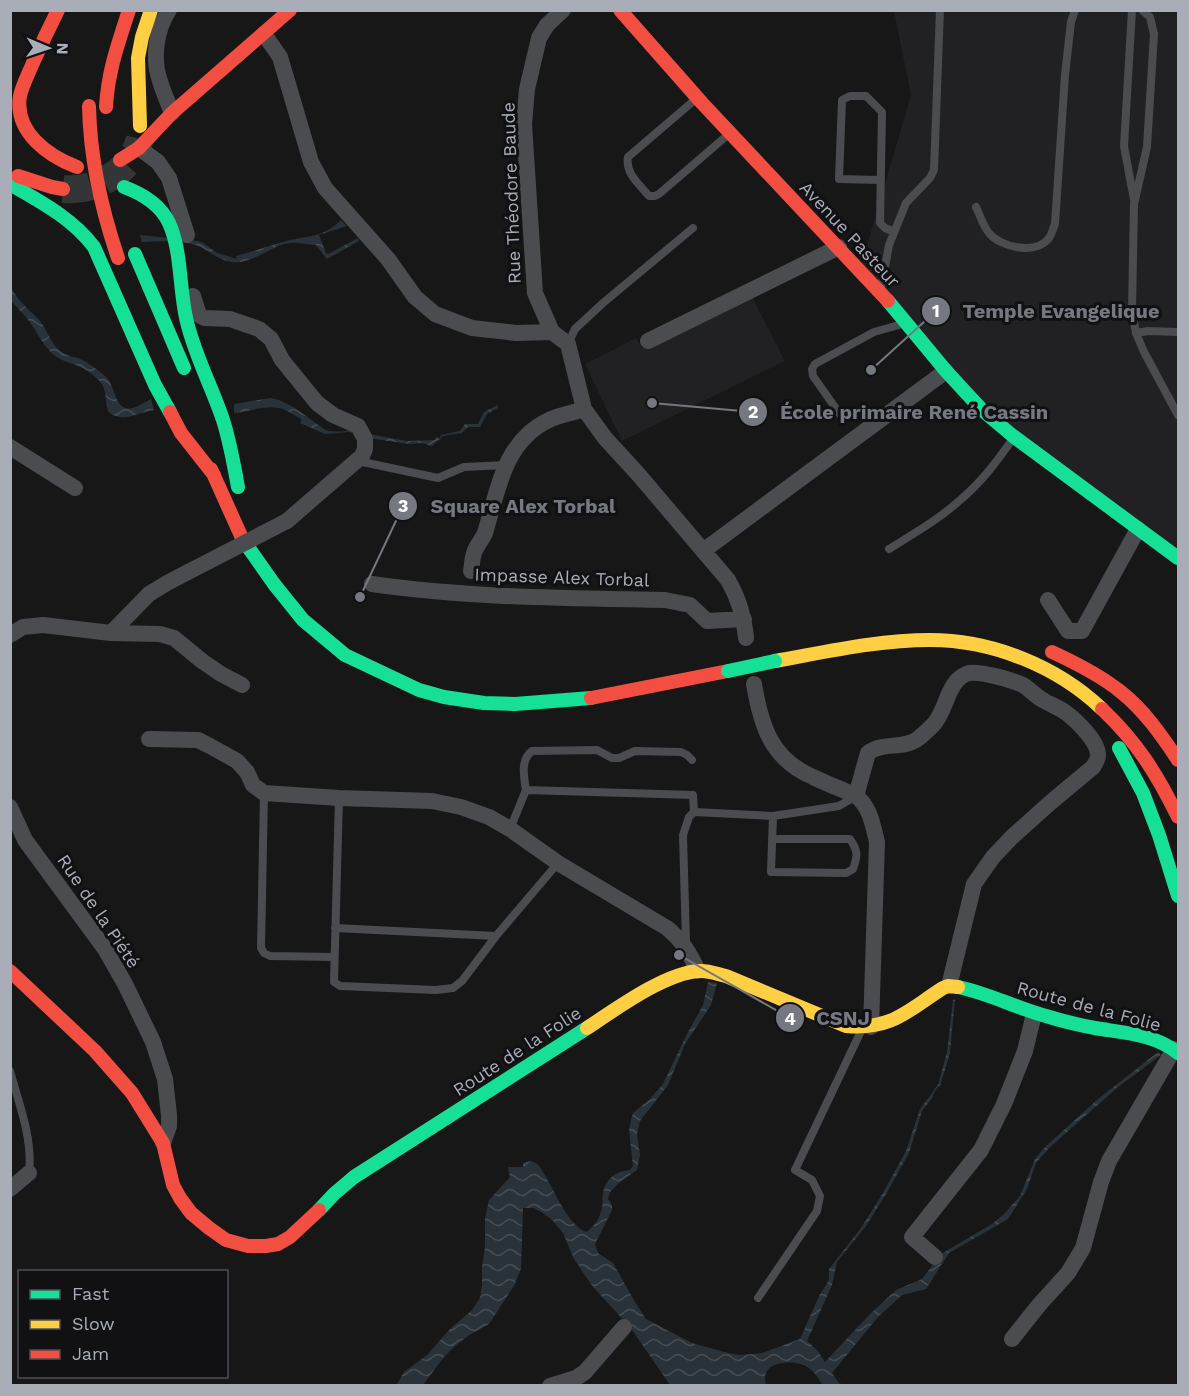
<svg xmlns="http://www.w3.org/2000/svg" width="1189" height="1396" font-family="'Work Sans',sans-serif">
<defs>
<pattern id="water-waves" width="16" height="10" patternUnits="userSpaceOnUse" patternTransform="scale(1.5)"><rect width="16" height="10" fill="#2a3239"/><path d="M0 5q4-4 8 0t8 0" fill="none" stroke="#464d54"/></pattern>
</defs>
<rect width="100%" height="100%" fill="#171717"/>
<!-- built -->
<path fill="#212123" d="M894,11H1178V558L1013,436L860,269L911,95Z
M751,295L785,361L622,441L585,364L636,338L642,348Z"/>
<!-- water -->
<path fill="url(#water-waves)" d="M341,220L347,226L319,235L326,253L328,254L358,238L359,241L327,259L316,245C305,244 294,241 284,244C267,249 250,265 231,262C219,260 209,251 198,246C183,240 159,241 142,242L140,235L197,241L203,243L217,253L237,259L236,256C252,252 267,246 283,242C307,235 322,239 341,220Z
M10,285C16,300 29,309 40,321C48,331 52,348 65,354C69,356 74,357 78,358C88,362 98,370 106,377C114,384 115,405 125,408C133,411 143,403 151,399L154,410C140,412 123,423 110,413C104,408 108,391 101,383C94,374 81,366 70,363C64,361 59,359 54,355C44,347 37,332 29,321C24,314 17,308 11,301Z
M271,398C291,402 308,418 325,430C335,433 345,431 355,430L359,435L349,432L325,434L300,423L302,420L300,418C293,415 286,409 278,408C264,405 248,412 234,413V404Z
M498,405V408L487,414L480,427H468L462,433L443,436L432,446L422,443L409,444L368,438V434L407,441L435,440L436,437L440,438L441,435L460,431L465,424H478L484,412Z
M708,982L717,983L711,1005L685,1044L668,1085L640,1121L637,1134L640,1155L637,1170L619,1183L610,1192L608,1199L612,1205V1210L595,1244L598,1253L613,1263L635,1302L646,1319L692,1343L728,1353L740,1355L753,1354L762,1353L800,1339L819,1296L829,1280V1269L861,1228L883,1193L906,1151L920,1109L938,1085L947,1052L953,1000L955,999L950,1053L940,1086H938L933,1095V1097L922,1111L909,1153L886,1194L866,1226L837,1262L832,1285L807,1341L817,1350L825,1362L869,1315L896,1290L922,1279L941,1254L992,1224L1004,1214L1020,1196L1035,1159L1044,1148L1098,1099L1158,1052L1161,1055L1118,1087L1049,1148L1036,1163L1027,1189L1008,1219L949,1253L926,1289L902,1295L878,1317L832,1373L839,1383L844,1385H823C819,1379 814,1371 807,1367C798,1360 773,1361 767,1371C764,1376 765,1381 766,1385H670L630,1327L593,1287L574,1259L563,1233L552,1220L543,1213L534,1208H523L521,1269L514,1286L489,1324L468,1336L455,1346L444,1357L423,1385L396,1386L404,1372L427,1355L450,1329L472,1310L480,1298L482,1286V1267L485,1247V1219L489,1200L510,1177L508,1167H523V1163C528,1161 532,1160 537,1164C541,1167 544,1174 547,1179C557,1196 568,1224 586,1232C594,1227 600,1218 602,1208C603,1204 602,1198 603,1194C605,1179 616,1171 630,1170L633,1166L629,1130L632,1116L634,1112L649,1100L663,1084L687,1034L703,1005Z"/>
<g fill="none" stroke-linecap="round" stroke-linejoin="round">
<!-- highway-tunnel -->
<path stroke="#343537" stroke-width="28" stroke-dasharray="28 14" stroke-linecap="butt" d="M63,189C95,192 132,171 140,139"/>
<!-- lane -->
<path stroke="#4b4c50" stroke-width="8" d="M1132,10L1124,146L1134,200
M1142,10L1150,17L1154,34L1147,147L1134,204L1132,311L1136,333L1144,352L1178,415
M697,98L628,157C625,173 639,184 649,196H655L659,194L730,133
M881,180L839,179L842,100L850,96H866L882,112L880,223L885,228L894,232
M976,207C980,215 983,226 989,233C1001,248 1037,255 1049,238C1052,234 1053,228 1055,224L1065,75L1071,22L1075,10
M881,289L889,245L906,203L930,178L934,170L940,10
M1136,333L1148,331L1178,332
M568,344L575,329L603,303L693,228
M844,420L813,376L812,369L815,364L874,332L899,325L902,323
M358,461L438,478L464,467L506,465
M889,549C913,534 938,520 959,501C981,483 998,460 1014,437
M526,790C524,777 520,760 532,751L597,750L612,758H619L635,751L681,752L687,755L692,760
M264,793L261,948L264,953L270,956L334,957
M339,798L334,982L340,986L436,990L453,988L462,981L496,936L558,863
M510,829L526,790L693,795L694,812L773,816L839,806L856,796
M772,839H850C858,851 858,855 853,869L846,873L771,872L773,816
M335,928L496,936
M686,943L683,835L689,817L694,812
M10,1071C19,1104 33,1139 29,1173
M758,1298L817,1211L820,1196L812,1180L795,1170L862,1029"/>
<!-- street -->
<path stroke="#4b4c50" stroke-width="16" d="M169,10C156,30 152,59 160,81C163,92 168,102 172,113
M563,10L547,25L539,38L527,89L524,124L535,293L552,332L568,344L584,409L605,438L638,474L728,580C739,599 744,616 746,638
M264,34L280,57L311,162L325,188L388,259L415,297L435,314L472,328L516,333L552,332
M139,148L158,162L169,178L187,235
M193,296L199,315L204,318L230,319L259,329L271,339L282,360L317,403L333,415L358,426L365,439V449L362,456L287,521
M648,341L839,247
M10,447L75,488
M703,551L946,371
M471,571C472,566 472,559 474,553C476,546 482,540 485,533C498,490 504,441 549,420C559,415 573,413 584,409
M372,584C470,598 567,598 665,600L690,605L707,621L744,619
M1048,600L1068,631H1082L1138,529
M111,633L149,594L167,583L188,572
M10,635L23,627L43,625L111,633L160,634L174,638L202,661L221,674L242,685
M754,684C761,726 771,759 813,777C823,782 833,786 843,790C847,792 852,793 856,796C870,806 873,826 877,842L871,1027
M149,739L198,740L210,746L237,761L247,772L253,785L264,793L339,798L432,801L461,807L489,817L510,829L558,863L667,928C682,940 690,954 698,971
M856,796L868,753C881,742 902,749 916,740C922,736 928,730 933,725C947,711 947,679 969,673C981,671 1012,680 1023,685C1029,689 1035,695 1041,699C1049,704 1058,707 1065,712C1076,720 1098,741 1098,755C1098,760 1095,764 1093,767L1051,802L1012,837L993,857L974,884L949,986
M10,807L25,840L105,949L125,984L153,1042L165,1079L169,1115V1126L163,1143
M10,1189L29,1173
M935,1257L912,1237L981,1150L1004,1104L1025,1051L1034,1014
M1012,1339L1039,1305L1068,1273L1083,1248L1101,1182L1109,1161L1174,1049
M550,1386L576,1378L585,1372L624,1327"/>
<!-- fast -->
<path stroke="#16e098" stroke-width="14" d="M10,184C41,202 72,218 94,247L155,385L170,412
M124,187C143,194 160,204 169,223C182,251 179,291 187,322C195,356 212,387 223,420C230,442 234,465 238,487
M135,254L184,368
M888,301L946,371L982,410L1013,436L1178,558
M248,547L274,584L303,620L345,655L419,690L444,697L484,703L515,704L591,698
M1119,748L1143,793L1159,835L1178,896
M958,987C988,993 1016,1008 1046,1016C1062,1021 1079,1025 1095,1028C1125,1033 1154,1034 1178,1053
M319,1210L334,1194L354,1177L587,1028"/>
<!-- slow -->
<path stroke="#ffcf43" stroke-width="14" d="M140,126L138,58L142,37L151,10
M775,661C826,652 878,640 930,640C992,640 1057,666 1102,709
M587,1028C616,1009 665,973 699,971C708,970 717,974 726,976L846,1026C892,1030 907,1011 943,988L948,986L958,987"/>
<!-- jam -->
<path stroke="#f24e42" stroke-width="14" d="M58,10C49,28 40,47 32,65C28,75 22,86 20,96C14,132 48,156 77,167
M620,10L702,103L888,301
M106,107C108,71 118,44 129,10
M120,160L139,148L172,113L290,10
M18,176L52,187L63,189
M170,412L181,433L214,475
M211,469L242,538
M1052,652C1076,663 1100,675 1121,692C1144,710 1162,736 1178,760
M591,698L728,671
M1102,709C1137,742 1157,774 1178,817
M10,971L95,1051L132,1093L163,1143L173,1185L180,1198L191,1213L209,1228L226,1240L248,1246H266L278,1244L290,1237L319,1210"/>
<!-- street-bridge -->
<path stroke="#4b4c50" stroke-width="16" d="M188,572L287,521"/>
<!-- fast-bridge -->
<path stroke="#16e098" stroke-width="14" d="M728,671L775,661"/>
<!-- jam-bridge -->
<path stroke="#f24e42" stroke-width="14" d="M89,106C90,159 101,208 118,258"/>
</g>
<g text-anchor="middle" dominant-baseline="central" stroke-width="6" stroke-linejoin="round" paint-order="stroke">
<!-- street labels -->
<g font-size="18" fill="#a8adb8" stroke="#111113">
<text transform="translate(511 193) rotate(-92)">Rue Théodore Baude</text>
<text transform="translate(850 234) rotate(47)">Avenue Pasteur</text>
<text transform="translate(562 577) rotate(2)">Impasse Alex Torbal</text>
<text transform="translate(99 911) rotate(56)">Rue de la Piété</text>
<text transform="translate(1089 1006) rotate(15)">Route de la Folie</text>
<text transform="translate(517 1051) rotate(-33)">Route de la Folie</text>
</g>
</g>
<!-- callouts -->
<path fill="none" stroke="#757880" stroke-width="2" d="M871 370L936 311M652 403L753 412M360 597L403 506M679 955L790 1018"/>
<g fill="#757880" stroke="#111113" stroke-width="2">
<circle cx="871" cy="370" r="6"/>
<circle cx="652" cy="403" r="6"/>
<circle cx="360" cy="597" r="6"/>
<circle cx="679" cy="955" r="6"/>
<circle cx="936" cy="311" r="15"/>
<circle cx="753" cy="412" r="15"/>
<circle cx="403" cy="506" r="15"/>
<circle cx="790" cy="1018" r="15"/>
</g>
<g font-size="18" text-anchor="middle" font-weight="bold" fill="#fff">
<text x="936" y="317">1</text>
<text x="753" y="418">2</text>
<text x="403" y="512">3</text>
<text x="790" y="1025">4</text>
</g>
<g font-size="20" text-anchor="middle" font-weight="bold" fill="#757880" stroke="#111113" stroke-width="6" stroke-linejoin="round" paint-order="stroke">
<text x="1061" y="318">Temple Evangelique</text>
<text x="914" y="419">École primaire René Cassin</text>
<text x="523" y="513">Square Alex Torbal</text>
<text x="843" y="1025">CSNJ</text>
</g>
<!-- border -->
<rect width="1189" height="1396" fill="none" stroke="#a8adb8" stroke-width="24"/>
<!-- legend -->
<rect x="18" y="1270" width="210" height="108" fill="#111113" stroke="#4d4f55" stroke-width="1.5"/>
<rect x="30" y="1290" width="30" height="9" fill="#16e098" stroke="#4d4f55" stroke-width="1.5"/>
<text x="72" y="1300" font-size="18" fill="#a8adb8">Fast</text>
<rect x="30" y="1320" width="30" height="9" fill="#ffcf43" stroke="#4d4f55" stroke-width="1.5"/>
<text x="72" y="1330" font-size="18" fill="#a8adb8">Slow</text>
<rect x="30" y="1350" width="30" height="9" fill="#f24e42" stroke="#4d4f55" stroke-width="1.5"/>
<text x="72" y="1360" font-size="18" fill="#a8adb8">Jam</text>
<!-- north arrow -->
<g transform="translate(48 48) rotate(92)" stroke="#111113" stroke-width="4.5" paint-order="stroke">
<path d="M0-4.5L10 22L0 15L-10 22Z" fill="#a8adb8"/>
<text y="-9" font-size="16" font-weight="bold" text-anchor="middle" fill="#a8adb8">N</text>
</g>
</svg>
